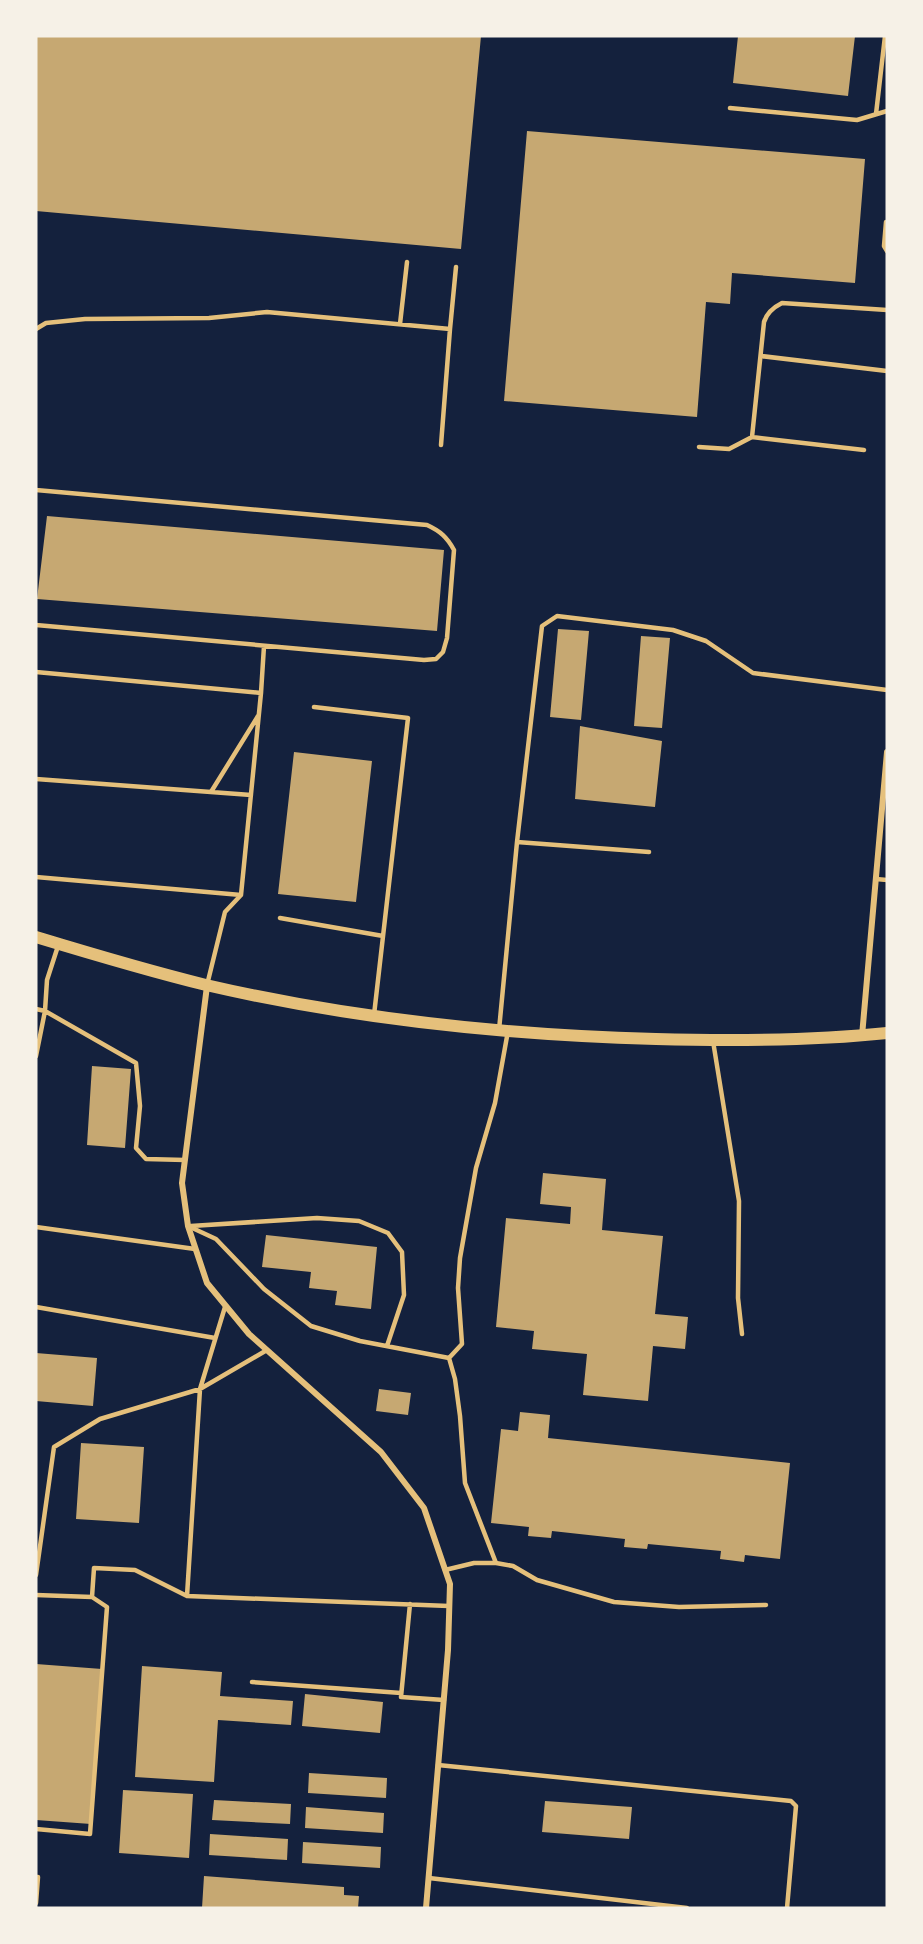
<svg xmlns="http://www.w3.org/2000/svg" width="923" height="1944" font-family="Arial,sans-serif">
<rect width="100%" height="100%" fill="#14213d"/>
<!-- building -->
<path fill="#c6a872" d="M36,36H481L461,249L36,211Z
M738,36H855L848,96L733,83Z
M527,131L865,159L855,283L732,273L730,304L706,302L697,417L504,401Z
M47,516L444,550L437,631L37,599Z
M558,629L589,631L581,720L550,717Z
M641,636L670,638L662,728L634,726Z
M580,726L662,741L655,807L575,799Z
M294,752L372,761L356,902L278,894Z
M92,1066L131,1069L125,1148L87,1145Z
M543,1173L606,1179L602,1230L663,1236L655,1314L688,1317L685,1349L653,1346L648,1401L583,1395L587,1354L532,1349L534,1331L496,1327L506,1218L570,1224L571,1207L540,1204Z
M266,1235L377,1247L371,1309L335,1305L337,1291L309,1288L311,1272L262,1267Z
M36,1353L97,1358L93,1406L36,1401Z
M379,1389L411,1393L408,1415L376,1411Z
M520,1412L550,1415L548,1438L790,1463L780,1559L745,1555L744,1562L720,1559L721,1551L648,1544L647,1549L624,1547L625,1539L552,1531L551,1538L528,1536L529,1527L491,1523L501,1429L518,1431Z
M81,1443L144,1447L139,1523L76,1519Z
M36,1664L102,1669L91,1824L36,1820Z
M142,1666L222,1672L220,1696L293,1701L291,1725L218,1720L214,1782L135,1777Z
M305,1694L383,1702L380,1733L302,1726Z
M309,1773L387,1778L386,1798L308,1793Z
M123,1790L193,1794L189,1858L119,1853Z
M214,1800L291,1804L290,1824L212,1820Z
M545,1801L632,1807L629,1839L542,1832Z
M306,1807L384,1813L383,1833L305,1828Z
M210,1834L288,1839L287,1860L209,1855Z
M303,1842L381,1847L380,1868L302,1863Z
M204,1876L344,1887V1895L359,1896L358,1908H202Z"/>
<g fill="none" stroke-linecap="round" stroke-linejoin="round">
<!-- service -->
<path stroke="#e5c07b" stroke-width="4.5" d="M730,108L857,120L887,111
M876,114L885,36
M886,222L884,246L887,251
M400,324L407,262
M36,329L46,323L85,319L209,318L267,312L450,329L441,445
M450,329L456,267
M761,356L887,371
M752,437L764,322C767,312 774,307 782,303L887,310
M699,447L729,449L752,437L864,450
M36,490L427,525C440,531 447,537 454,550L447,638L443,652L436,659L424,660L36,625
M36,672L261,693L264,646
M314,707L408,718L374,1015
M36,779L251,795
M211,792L258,716
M517,842L649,852
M36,877L241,895
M876,879L887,880
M280,918L383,936
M58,946L47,980L45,1011L136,1063L140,1106L136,1148L146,1159L185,1160
M207,985L225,912L241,895L261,693
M36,1009L45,1011L36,1056
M499,1030L517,842L542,626L557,616L673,630L706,641L753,673L887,690
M713,1041L739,1201L738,1298L742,1334
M188,1226L216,1239L264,1289L311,1326L360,1341L449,1358L455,1379L460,1416L465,1483L496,1563
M191,1226L317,1218L359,1221L388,1233L402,1252L404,1295L387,1346
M36,1227L195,1249
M36,1307L215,1338
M449,1358L462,1344L458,1288L460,1258L476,1168L495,1103L508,1031
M445,1570L474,1563H496L513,1566L537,1580L614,1602L679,1607L766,1605
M36,1575L54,1447L100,1419L200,1389L267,1350
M36,1595L92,1597L94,1568L135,1570L187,1596L449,1606
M187,1596L200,1389L225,1307
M410,1604L401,1697L444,1700
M252,1682L401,1693
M438,1765L791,1801L796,1806L787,1908
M36,1829L90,1834L107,1607L92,1597
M36,1877H38L36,1903
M429,1878L687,1908"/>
<!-- minor -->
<path stroke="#e5c07b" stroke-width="6" d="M207,986L182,1183L188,1226L207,1283L249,1334L381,1452L424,1508L450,1584L448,1650L426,1908
M862,1036L887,752"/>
<!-- secondary -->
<path stroke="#e5c07b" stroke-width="12" d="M36,937C92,954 149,971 206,985C353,1019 505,1035 656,1039C733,1041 811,1041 887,1033"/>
</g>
<!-- border -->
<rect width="923" height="1944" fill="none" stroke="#f6f1e7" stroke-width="75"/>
</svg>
